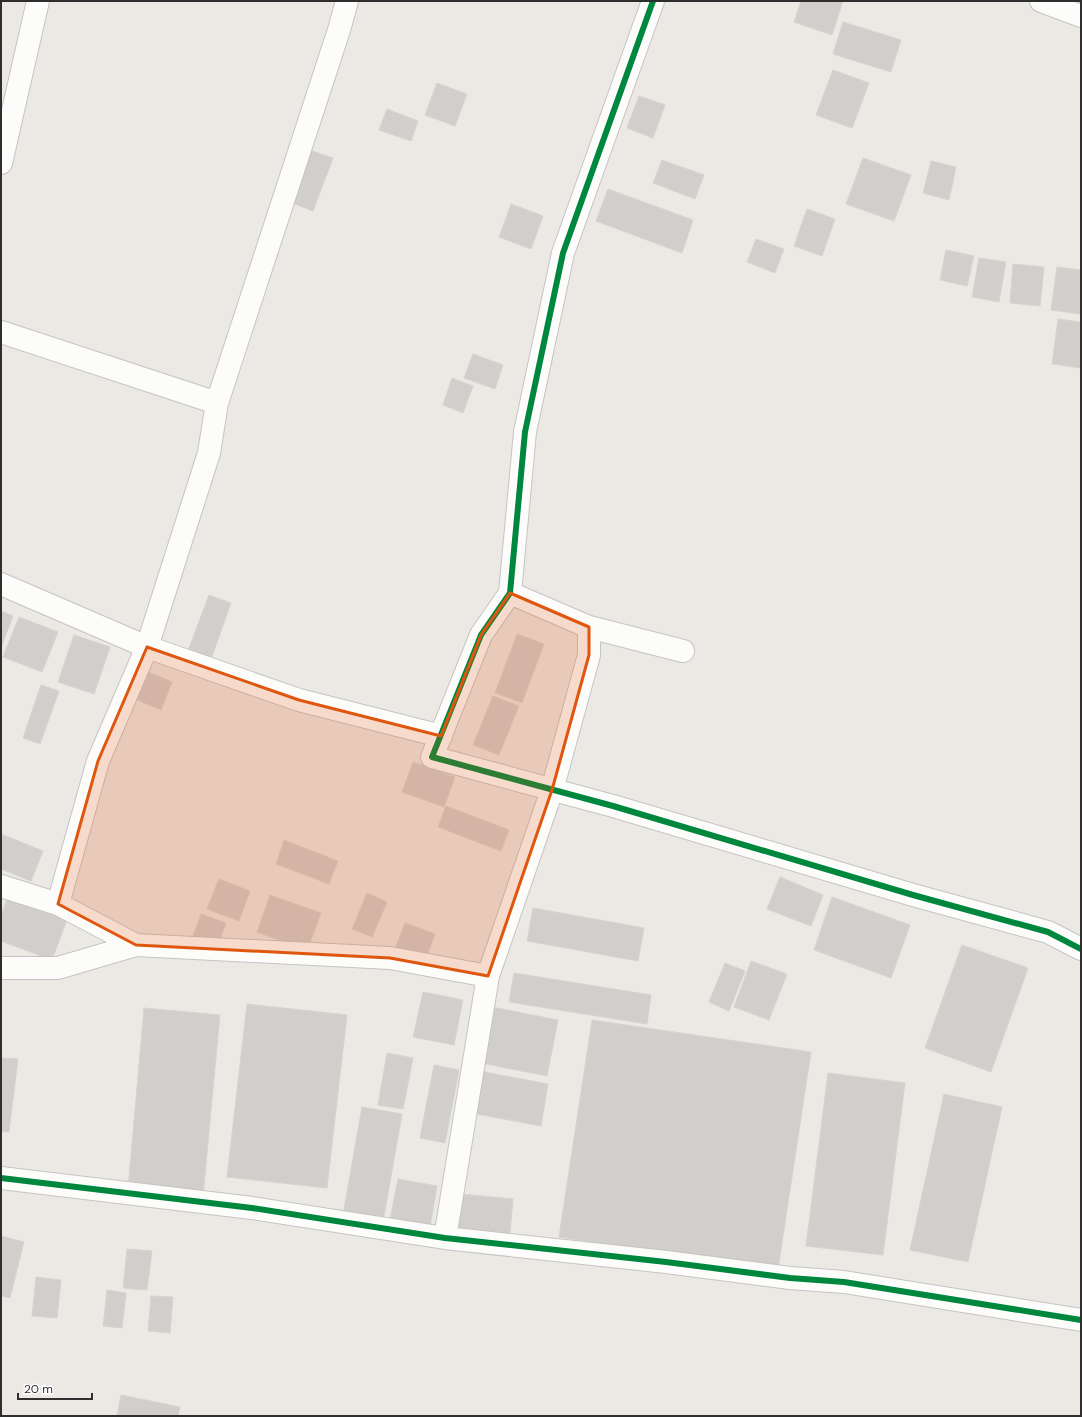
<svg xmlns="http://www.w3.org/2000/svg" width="1082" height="1417" font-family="'DM Sans',sans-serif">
<rect width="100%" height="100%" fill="#ece8e4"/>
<!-- building -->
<path fill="#d1cecb" stroke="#d7d4d0" d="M801,1H843L832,35L794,22Z
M843,22L901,40L891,72L833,54Z
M833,70L869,83L852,128L816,115Z
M437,83L467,94L455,126L425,115Z
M639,96L665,105L653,138L627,128Z
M387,109L418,121L411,141L379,130Z
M309,150L333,158L313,211L290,202Z
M863,158L911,175L894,221L846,204Z
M662,160L704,175L695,199L653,183Z
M931,161L956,167L949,200L923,193Z
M608,189L693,220L682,253L596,221Z
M511,204L543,216L531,249L499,237Z
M807,209L835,219L822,256L794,246Z
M756,239L784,249L775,273L747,262Z
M946,250L974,256L967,286L940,280Z
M979,258L1006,262L999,302L972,297Z
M1013,264L1044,267L1040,306L1010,303Z
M1057,267L1081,270V314L1051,310Z
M1058,319L1081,322V368L1052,364Z
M473,354L503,365L495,389L464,378Z
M452,378L473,386L463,413L443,405Z
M209,595L231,603L211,659L188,651Z
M1,611L13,616L1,647Z
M19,617L58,632L42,672L3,657Z
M517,634L544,644L522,703L495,693Z
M74,635L110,647L94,694L58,682Z
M146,671L172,682L161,710L135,699Z
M41,685L59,691L40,744L23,738Z
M493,696L519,706L499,755L473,745Z
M413,762L455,777L444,807L402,792Z
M446,806L509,830L501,851L438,827Z
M1,834L43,851L31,881L1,869Z
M284,840L338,861L329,884L276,864Z
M780,877L823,895L811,926L767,909Z
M219,879L250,891L239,921L207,909Z
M10,892L69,914L52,960L1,941V916Z
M367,893L387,902L372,937L352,929Z
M270,895L321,913L307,951L257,932Z
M832,897L910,925L891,978L814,950Z
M533,908L644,928L638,961L527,941Z
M201,914L226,923L218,945L193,936Z
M405,923L435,934L425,961L395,949Z
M962,945L1028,968L991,1072L925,1048Z
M751,961L787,974L769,1020L734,1007Z
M725,963L745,971L729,1011L709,1002Z
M514,973L651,995L647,1024L509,1002Z
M423,992L463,1000L454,1045L413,1037Z
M247,1004L347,1015L327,1188L227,1177Z
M492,1007L558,1020L547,1076L481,1063Z
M144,1008L220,1015L203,1196L128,1189Z
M592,1020L811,1052L778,1269L559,1237Z
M387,1053L413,1058L403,1109L378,1105Z
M1,1058L18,1059L9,1132L1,1131Z
M434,1065L459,1070L445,1143L420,1138Z
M480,1071L548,1084L541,1126L472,1113Z
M828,1073L905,1083L883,1255L806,1246Z
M944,1094L1002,1107L968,1262L910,1250Z
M362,1107L402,1114L383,1222L343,1215Z
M398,1179L437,1186L430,1227L390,1220Z
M461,1194L513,1199L510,1233L458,1228Z
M1,1236L24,1242L10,1298L1,1296Z
M127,1249L152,1251L147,1290L123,1288Z
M36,1277L61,1280L57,1318L32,1316Z
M107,1290L126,1293L122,1328L103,1326Z
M151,1296L173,1297L170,1333L148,1331Z
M121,1395L180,1407L178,1416H117Z"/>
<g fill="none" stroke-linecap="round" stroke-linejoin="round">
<!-- street casing -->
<g stroke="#c5c4c5" stroke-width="24">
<path id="street" d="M653,1L563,253L525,432L510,593L481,635L432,757L613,806L913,895L1048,932L1081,949
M1,163L38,1
M1,332L217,403
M1,584L147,647L299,700L441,736
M510,593L589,627L683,651
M1,886L58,904L136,945
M58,904L98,761L147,647L209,453L217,403L339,30L347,1
M1,968H58L136,945L390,958L488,976
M1,1178L252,1208L445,1238L666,1262L790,1278L844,1282L1081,1320
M445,1238L488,976L552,790L589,655V627"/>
</g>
<!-- secondary casing -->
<g stroke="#c5c4c5" stroke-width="24">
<path id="secondary" d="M1041,1L1081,16"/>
</g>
<!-- street -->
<use href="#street" stroke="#fcfcfb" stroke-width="22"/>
<!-- secondary -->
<use href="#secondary" stroke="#fcfcfb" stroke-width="22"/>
<!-- cycleway casing -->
<g stroke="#fff" stroke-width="8">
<path id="cycleway" d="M653,1L563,253L525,432L510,593L481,635L432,757L613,806L913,895L1048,932L1081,949
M1,1178L252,1208L445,1238L666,1262L790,1278L844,1282L1081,1320"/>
</g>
<!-- cycleway -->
<use href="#cycleway" stroke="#00873e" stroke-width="6"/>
</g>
<!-- marked area -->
<path fill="#df570e" fill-opacity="0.2" stroke="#df570e" stroke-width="3" stroke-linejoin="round" d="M510,593L589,627V655L552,790L488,976L390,958L136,945L58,904L98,761L147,647L299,700L441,736L481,635Z"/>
<!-- border -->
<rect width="1082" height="1417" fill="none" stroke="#2e2e2e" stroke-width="4"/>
<!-- scale -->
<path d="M18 1393v6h74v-6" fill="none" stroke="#2e2e2e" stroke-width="2"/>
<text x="24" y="1393" font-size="12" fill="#2e2e2e" stroke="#ffffff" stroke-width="3" paint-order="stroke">20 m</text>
</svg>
